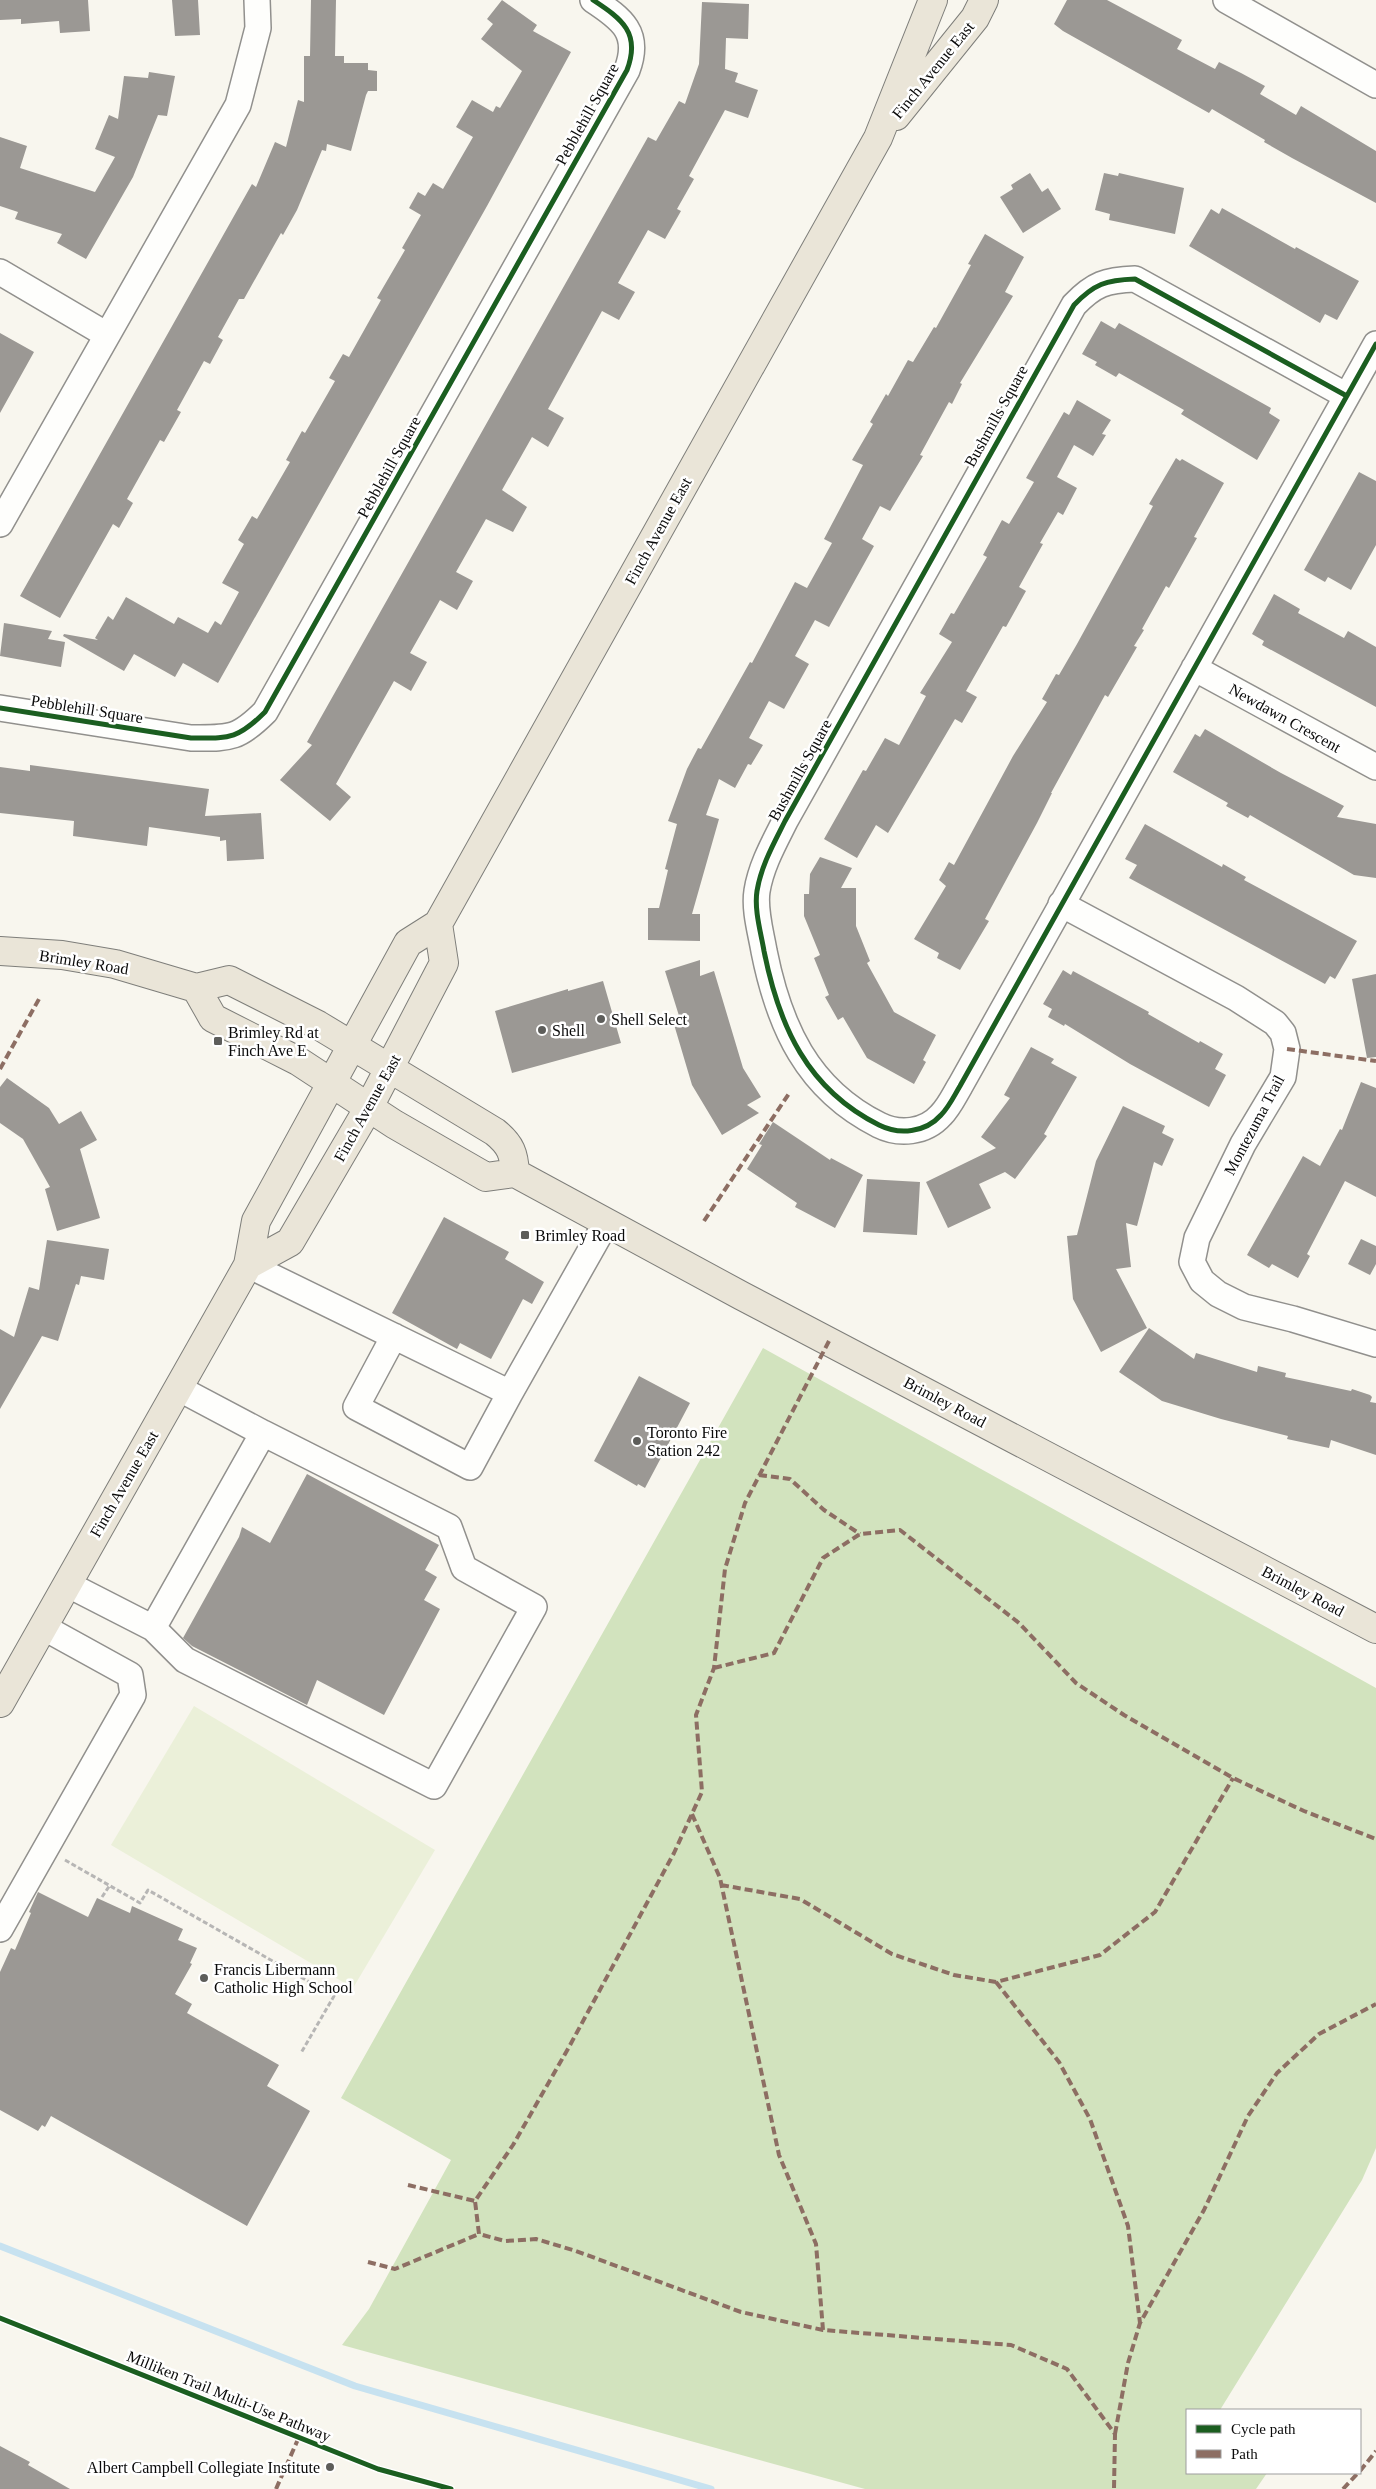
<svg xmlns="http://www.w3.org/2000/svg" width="1376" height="2489" font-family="'Times New Roman',serif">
<rect width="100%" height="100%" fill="#f8f6ee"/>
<!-- forest -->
<path fill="#d2e3be" d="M763,1348L1376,1688V2148L1362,2180L1220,2410H1187V2473H1267L1256,2489H865L342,2345L369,2309L451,2160L341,2098Z"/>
<!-- pitch -->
<path fill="#ebf0d9" d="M194,1706L435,1850L353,1988L111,1845Z"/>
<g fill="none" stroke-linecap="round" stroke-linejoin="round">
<!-- stream -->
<path stroke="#c7e2f0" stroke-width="7" d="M0,2246L355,2386L711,2489"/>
</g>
<!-- building -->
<path fill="#9b9894" d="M0,0H88L90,31L60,33L59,21L21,24V19L0,20Z
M172,0H198L200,35L175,36Z
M311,0H336L335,56H344V63H368V70L377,71V91H368L366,95L351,151L327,144L326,151L322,150L297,210L283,235L281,233L244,299H239L218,337L223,340L210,364L204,361L177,410L181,412L164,442L160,440L127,499L133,503L119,528L113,524L60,618L20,596L252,184L256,187L275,142L286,147L298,100L304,102V56H310Z
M502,0L537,25L533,31L571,52L487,206L218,683L183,663L175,677L134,654L124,671L63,636L64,634L98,640L95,638L108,616L113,620L126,597L174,624L178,617L208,633L215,621L221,625L239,592L222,583L244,544L238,540L252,516L257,519L290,462L286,460L302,431L305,433L335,381L329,378L343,354L349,357L381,300L377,298L405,250L402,248L421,215L409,208L418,192L425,196L433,183L443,189L473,137L456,127L472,100L493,112L496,106L500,108L522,71L481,39L493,24L487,19Z
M1067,0H1107L1182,40L1177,49L1215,69L1219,62L1241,73L1265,86L1260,94L1296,115L1301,106L1376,151V203L1292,158L1264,142L1265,140L1212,109L1209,113L1063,31L1054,24Z
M702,2L749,4L748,39L726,38L725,69L738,73L735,82L758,90L748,118L725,110L689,176L694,179L677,209L681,211L665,239L648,230L618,283L635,292L619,320L602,311L548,409L564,418L548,447L532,437L502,490L527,507L513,532L486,519L456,572L473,581L457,610L440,600L410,653L427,662L411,691L394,681L336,784L351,797L330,821L280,780L312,745L307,742L648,137L656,141L679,101L685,104L699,64Z
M149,72L175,76L167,116L158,115L133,177L86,259L57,243L62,234L15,219L18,212L0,206V137L27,146L20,168L95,192L115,157L95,149L109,115L118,119L124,76L148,78Z
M1030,173L1042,192L1048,188L1061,209L1023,233L1000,197L1013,189L1011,185Z
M1104,173L1118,176L1119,173L1184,188L1175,234L1109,220L1110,214L1095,210Z
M1222,208L1295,249L1296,247L1359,281L1337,320L1325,314L1320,323L1189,246L1211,209L1219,214Z
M985,234L1024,257L1005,292L1013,296L960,383L962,384L952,404L949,402L920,455L923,456L890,511L880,506L862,539L874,546L829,627L815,620L795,656L809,664L784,709L769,701L749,738L763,745L751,765L748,764L735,788L719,779L706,815L719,819L692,914H700V941L648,940V908H659L668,870L665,869L677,824L668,821L687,769L698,748L701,749L750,662L752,663L795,582L807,588L832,543L824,539L863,465L852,460L873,424L870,422L886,394L888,396L908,360L913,362L934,327L936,328L971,265L968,264Z
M1101,321L1115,329L1119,323L1271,408L1269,413L1280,420L1257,460L1181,414L1184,410L1119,373L1116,377L1095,365L1097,362L1082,354Z
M0,333L34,352L0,413Z
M1077,400L1111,420L1102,434L1106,435L1093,456L1074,445L1057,477L1077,488L1063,515L1058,512L1040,543L1043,544L1019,587L1026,591L1006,627L1003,626L966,691L977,697L962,723L955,719L888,833L876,825L857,858L824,839L863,770L866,771L885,738L899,745L926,696L920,693L952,642L939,634L951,613L954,614L987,557L983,555L1002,520L1009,524L1034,482L1026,478L1064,412L1069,415Z
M1176,458L1180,461L1182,459L1224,483L1194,537L1197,538L1169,588L1166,586L1142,629L1144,630L1134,646L1137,647L1108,697L1105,695L1051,793H1052L1037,823L985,919L989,921L960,970L937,958L939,953L914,939L946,886L939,880L949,862L954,865L1013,756L1047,702L1042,699L1056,674L1059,675L1077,644L1153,506L1149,504Z
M1359,472L1376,481V545L1351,590L1328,577L1325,582L1304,570Z
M1274,594L1300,609L1298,613L1344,638L1348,631L1376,647V707L1262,645L1264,641L1252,634Z
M4,623L52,631L48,639L65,642L61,667L0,656Z
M1205,729L1281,773L1344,806L1337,817L1376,824V878L1354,875L1250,815L1248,818L1226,806L1228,803L1173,772L1195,734L1200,737Z
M30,765L209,789L205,816L261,813L264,859L227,861L226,840L220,841V837L149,827L147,846L73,836L74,821L0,813V767L30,771Z
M1145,824L1222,867L1223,864L1246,877L1244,880L1357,941L1335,979L1330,976L1325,984L1129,878L1137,865L1125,859Z
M820,857L852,868L841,888H856V926L870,961L867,963L894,1012L936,1035L923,1060L926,1062L914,1084L867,1058L843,1017L838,1020L825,997L829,995L814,958L820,955L804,916V894H809L810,874Z
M700,960V976L714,971L743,1068L761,1097L747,1105L759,1113L722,1135L692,1085L673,1021L680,1019L665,971Z
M1063,970L1071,975L1073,971L1149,1012L1148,1014L1199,1043L1200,1041L1223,1054L1215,1069L1226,1075L1209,1107L1130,1064L1065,1024L1064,1026L1048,1017L1052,1009L1043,1004Z
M1376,974V1057L1367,1058L1352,979Z
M603,981L621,1043L512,1073L495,1011L568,989V991Z
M1031,1047L1054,1059L1051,1063L1077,1077L1044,1134L1047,1136L1015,1179L1005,1172L979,1184L991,1208L948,1228L926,1182L996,1148L981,1137L1010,1098L1004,1095Z
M7,1078L49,1108L59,1124L81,1111L97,1140L80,1149L100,1218L57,1231L45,1189L50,1187L23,1139L0,1123V1087Z
M1361,1082L1376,1088V1197L1345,1181L1307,1254L1310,1256L1298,1278L1272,1264L1269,1268L1247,1255L1303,1156L1320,1166L1340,1129L1342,1130Z
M1123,1106L1165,1126L1162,1133L1174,1139L1162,1166L1154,1162L1137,1226L1126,1223L1131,1267L1116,1269L1147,1328L1101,1352L1073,1299L1067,1236L1077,1235L1096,1161Z
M773,1122L830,1160L831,1158L863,1175L835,1228L795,1207L797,1203L747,1169L762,1145L759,1144Z
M867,1179L920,1182L917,1235L863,1232Z
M444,1217L509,1252L505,1259L544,1282L532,1304L523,1299L491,1359L460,1343L457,1349L392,1313Z
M1361,1239L1376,1246V1264L1370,1275L1348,1264Z
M47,1240L109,1249L104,1280L81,1276L79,1285L76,1284L58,1341L42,1336L0,1409V1329L14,1337L29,1287L39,1290Z
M1149,1328L1194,1359L1196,1353L1257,1372L1258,1366L1286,1373L1285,1377L1351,1391L1352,1389L1370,1395L1372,1397L1370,1402L1376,1403V1455L1331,1440L1329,1448L1287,1439L1288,1436L1221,1419L1162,1401L1119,1372Z
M639,1376L690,1403L645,1488L638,1484L637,1486L594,1461Z
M307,1474L439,1545L425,1570L437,1577L424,1600L440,1609L384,1715L317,1680L307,1705L192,1646L183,1638L239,1537L242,1527L270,1543Z
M38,1892L88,1917L97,1898L130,1913L132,1906L183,1929L178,1940L197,1948L190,1963L192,1964L175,1994L192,2004L187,2013L279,2065L267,2086L310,2111L247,2226L51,2116L45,2127L42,2125L38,2131L0,2110V1972L11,1948L15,1950L31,1913L29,1912Z
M0,2446L30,2462L28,2465L70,2489H0Z"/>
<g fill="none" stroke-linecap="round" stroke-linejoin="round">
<!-- minor casing -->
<g stroke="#91908d" stroke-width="28">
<path id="minor" d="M1226,0L1376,85
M0,272L107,335
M1345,395L1135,279C1106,280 1094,284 1074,305L785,821C774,843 761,866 757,891C754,910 761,933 764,951C779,1026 807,1089 879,1125C899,1135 925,1133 941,1115C949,1107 954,1096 960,1086L1376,344
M0,524L238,105L258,28L257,0
M1194,668L1376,767
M0,708L191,738C229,738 237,740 265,712L627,70C641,33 622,19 593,0
M1061,904L1236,998L1275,1023L1283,1033L1287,1049L1283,1077L1243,1144L1197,1238L1192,1262L1202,1281L1218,1294L1244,1307L1293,1319L1376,1344
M248,1265L510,1393L606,1223
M394,1336L356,1407L470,1467L510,1393
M67,1584L153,1628L263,1433L178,1388
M153,1628L185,1660L434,1786L534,1607L464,1568L449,1527L263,1433
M0,1929L133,1695L130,1675L43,1627"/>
</g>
<!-- major casing -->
<g stroke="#7e7e7a" stroke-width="30">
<path id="major" d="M896,116L975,18L984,0
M0,951L62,955L115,964L196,988L229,980L318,1025L495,1132C511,1145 514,1154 515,1173
M196,988L213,1018L298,1061L394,1124L486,1177L515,1173L742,1296L1376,1629
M248,1265L290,1242L369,1107L444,963L438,924
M0,1703L248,1265L256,1221L408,943L438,924L878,138L933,0"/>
</g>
<!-- path -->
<path stroke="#b7b6b5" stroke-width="3" stroke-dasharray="5 2.5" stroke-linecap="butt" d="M65,1860L140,1903L148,1890L334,1996L301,2053
M102,1897L110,1885"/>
<!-- minor -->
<use href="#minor" stroke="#fefefc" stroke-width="25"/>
<!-- major -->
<use href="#major" stroke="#eae5d8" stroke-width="28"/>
<!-- quiet -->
<path stroke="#8d6e63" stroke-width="4" stroke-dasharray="8 4" stroke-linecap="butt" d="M1287,1049L1376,1061
M0,1069L39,999
M704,1221L790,1092
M829,1341L745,1503L725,1569L714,1668L696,1715L702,1792L674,1853L569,2047L513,2145L475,2201L479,2234L505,2241L536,2239L576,2251L741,2312L823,2330L1011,2345L1067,2369L1115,2434L1114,2489
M759,1475L790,1479L824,1510L860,1534
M714,1668L774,1653L823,1558L860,1534L900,1530L1019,1623L1076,1683L1124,1715L1233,1778L1304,1811L1376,1839
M692,1814L720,1878L779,2155L816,2244L823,2330
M721,1885L800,1899L892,1954L954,1975L996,1982L1100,1955L1155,1912L1233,1778
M996,1982L1059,2062L1090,2119L1128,2226L1140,2323
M408,2185L475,2201
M368,2262L395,2269L479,2234
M1115,2434L1128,2363L1140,2323L1204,2210L1248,2116L1277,2073L1319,2034L1376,2004
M1360,2471L1376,2451
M276,2489L299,2437
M1343,2489L1358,2473"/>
<!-- cycleway casing -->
<g stroke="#fff" stroke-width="8">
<path id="cycleway" d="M1345,395L1135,279C1106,280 1094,284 1074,305L785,821C774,843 761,866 757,891C754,910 761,933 764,951C779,1026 807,1089 879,1125C899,1135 925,1133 941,1115C949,1107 954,1096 960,1086L1376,344
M0,708L191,738C229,738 237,740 265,712L627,70C641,33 622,19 593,0
M0,2318L378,2469L451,2489"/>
</g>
<!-- cycleway -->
<use href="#cycleway" stroke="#1b5e20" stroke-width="5"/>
</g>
<!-- markers -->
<g fill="#5d5d5a" stroke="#fff" stroke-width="2">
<circle cx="601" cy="1019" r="5"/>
<circle cx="542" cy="1030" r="5"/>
<rect x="213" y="1036" width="10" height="10" rx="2.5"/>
<rect x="520" y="1230" width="10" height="10" rx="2.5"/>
<circle cx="637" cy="1441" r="5"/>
<circle cx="204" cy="1978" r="5"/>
<circle cx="330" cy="2467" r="5"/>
</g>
<g text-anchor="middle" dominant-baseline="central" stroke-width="5" stroke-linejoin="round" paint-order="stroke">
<!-- street labels -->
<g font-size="16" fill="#0a0a0a" stroke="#fff">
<text transform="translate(933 70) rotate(-51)">Finch Avenue East</text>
<text transform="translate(587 114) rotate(-61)">Pebblehill Square</text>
<text transform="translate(996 416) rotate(-61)">Bushmills Square</text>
<text transform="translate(389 467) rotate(-61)">Pebblehill Square</text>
<text transform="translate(658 531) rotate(-61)">Finch Avenue East</text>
<text transform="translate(87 709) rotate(9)">Pebblehill Square</text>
<text transform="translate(1285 718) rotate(29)">Newdawn Crescent</text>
<text transform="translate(800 770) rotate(-61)">Bushmills Square</text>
<text transform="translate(84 962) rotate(9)">Brimley Road</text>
<text transform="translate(367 1108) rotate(-61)">Finch Avenue East</text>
<text transform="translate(1254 1125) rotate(-62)">Montezuma Trail</text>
<text transform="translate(945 1402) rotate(28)">Brimley Road</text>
<text transform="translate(124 1484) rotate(-60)">Finch Avenue East</text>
<text transform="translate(1303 1591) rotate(28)">Brimley Road</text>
<text transform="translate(229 2396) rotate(22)">Milliken Trail Multi-Use Pathway</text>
</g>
<!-- poi labels -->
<g font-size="16" fill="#0a0a0a" stroke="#fff" text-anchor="start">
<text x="611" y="1019">Shell Select</text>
<text x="552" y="1030">Shell</text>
<text x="228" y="1032">Brimley Rd at<tspan x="228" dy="18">Finch Ave E</tspan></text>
<text x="535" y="1235">Brimley Road</text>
<text x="647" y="1432">Toronto Fire<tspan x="647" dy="18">Station 242</tspan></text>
<text x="214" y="1969">Francis Libermann<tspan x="214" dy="18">Catholic High School</tspan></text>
<text x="320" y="2467" text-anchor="end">Albert Campbell Collegiate Institute</text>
</g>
</g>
<!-- legend -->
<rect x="1186" y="2409" width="175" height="65" fill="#ffffff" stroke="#9d9d9d"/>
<rect x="1196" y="2425" width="25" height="8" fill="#1b5e20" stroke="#9d9d9d"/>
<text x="1231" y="2434" font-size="15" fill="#0a0a0a">Cycle path</text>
<rect x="1196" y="2450" width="25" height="8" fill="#8d6e63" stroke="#9d9d9d"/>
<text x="1231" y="2459" font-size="15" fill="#0a0a0a">Path</text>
</svg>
